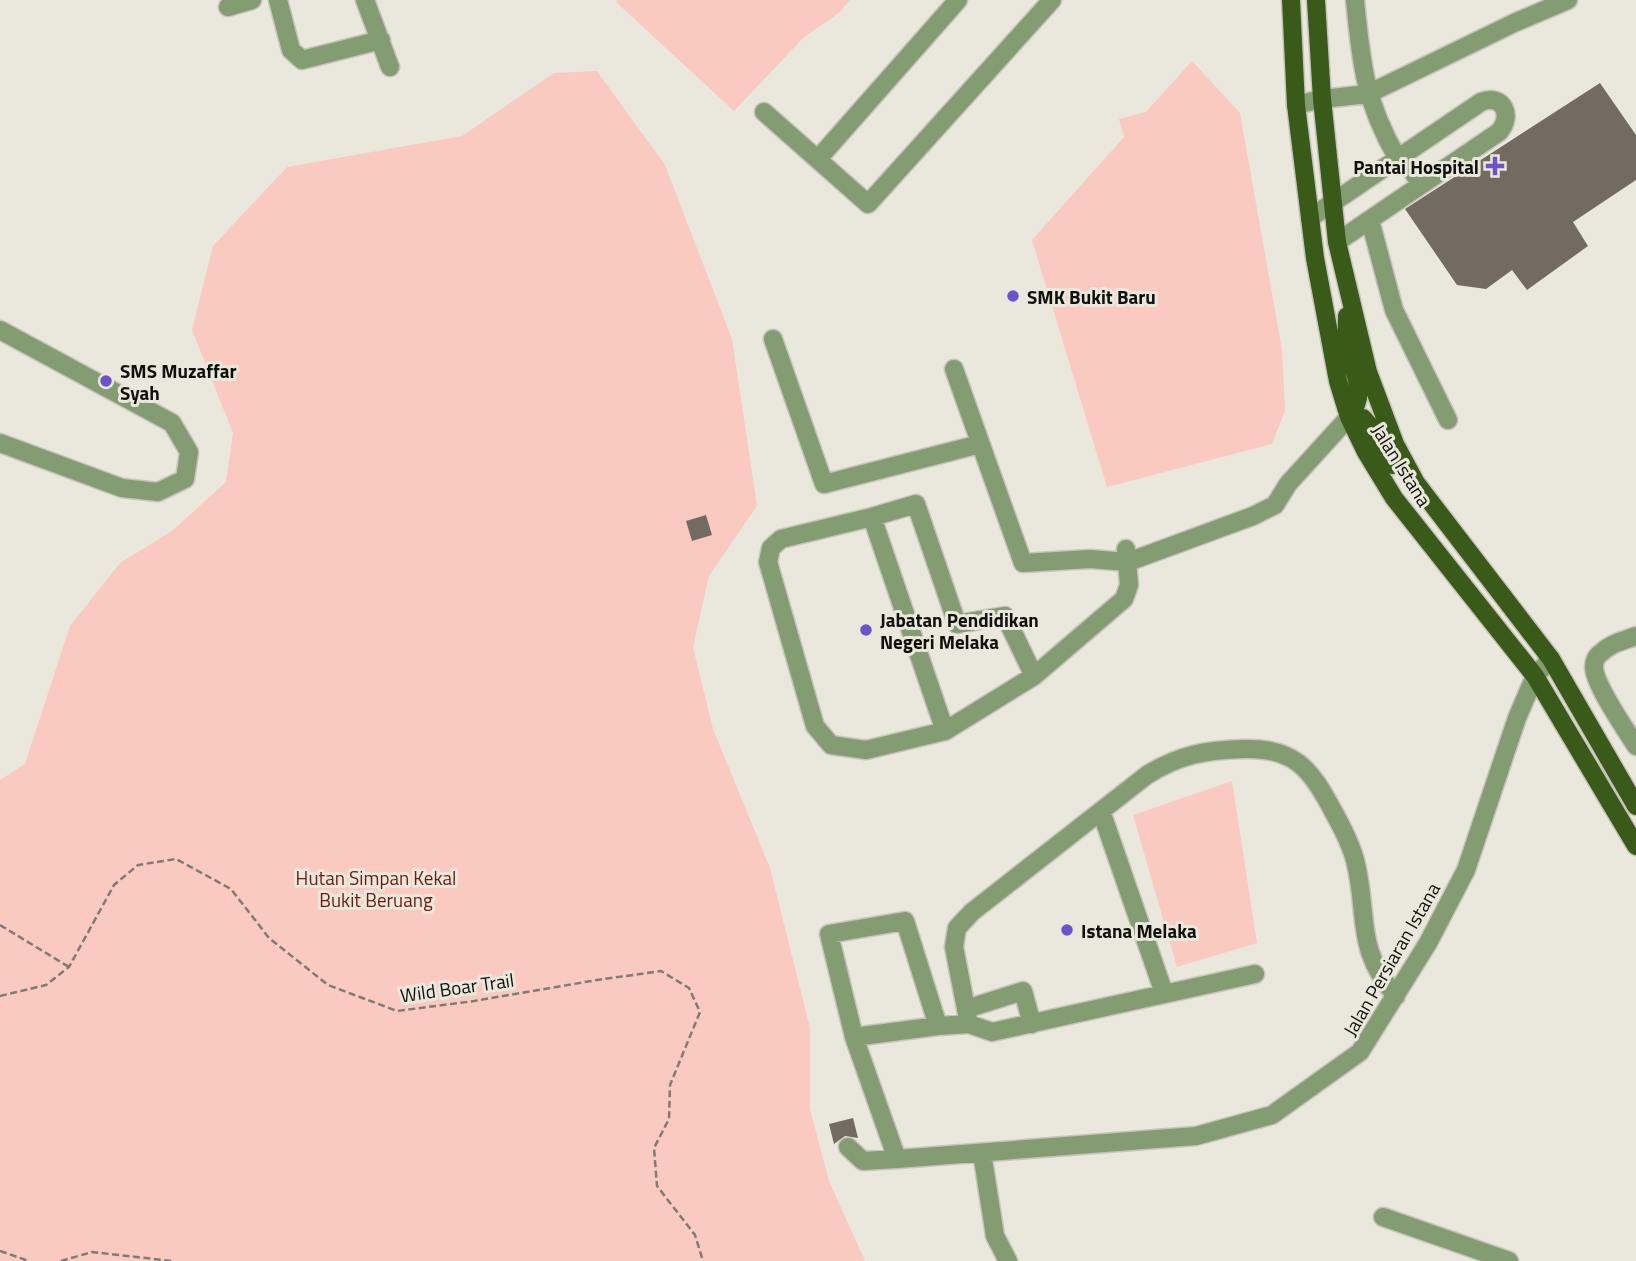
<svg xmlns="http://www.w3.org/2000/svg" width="1636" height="1261" font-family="'Titillium Web',sans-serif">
<rect width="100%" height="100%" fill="#eae8dc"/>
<!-- green -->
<path fill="#fac9c0" d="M617,0H850L839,13L804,37L734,111L616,2Z
M1192,61L1240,113L1282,350L1285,411L1272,444L1107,487L1032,240L1124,137L1119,119L1146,112Z
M597,71L665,165L732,339L757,506L709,576L693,647L713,729L770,868L810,1028V1109L829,1181L865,1261H0V780L25,764L70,626L120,563L172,531L226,482L233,433L192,330L213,246L287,167L462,136L554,73Z
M1232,781L1257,943L1177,967L1133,815Z"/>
<!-- building -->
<path fill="#736a62" d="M1600,83L1636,135V180L1573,222L1588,246L1527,290L1512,270L1486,289L1457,285L1405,209Z
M706,515L712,535L692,541L686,521Z
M853,1118L858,1138L845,1136L834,1144L829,1124Z"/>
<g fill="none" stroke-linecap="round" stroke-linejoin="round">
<!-- minor casing -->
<g stroke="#c7c5bb" stroke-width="21">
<path id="minor" d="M278,0L291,50L302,60L381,40
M365,0L390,67
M1355,0C1361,63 1365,103 1398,159
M228,7L252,0
M1296,105L1322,99L1368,94L1514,23L1568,0
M764,112L868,204L1052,0
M1403,156L1421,185
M818,159L958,0
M1310,218L1481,102C1504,93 1513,117 1499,132L1337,242
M1370,220L1394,310L1448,420
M0,330L172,423L189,452L185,479L158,492L122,488L0,443
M773,339L824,484L980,444
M954,369L1023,563L1090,559L1128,562L1253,516L1275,505L1288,484L1349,417
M872,517L945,731
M1636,636C1623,641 1611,643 1601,653C1596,656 1594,662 1594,667C1594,684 1626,730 1636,746
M1034,676L1005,616L957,624L916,504L872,517L781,539L771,548L768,562L815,726L831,745L866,750L945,731L1034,676L1124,599L1129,585L1126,549
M1101,811L1164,993
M966,1009L1023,991L1032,1024
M969,1024L954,947L957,928L972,912L1147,775C1179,755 1205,750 1243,749C1294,747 1311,769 1333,811C1342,827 1350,842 1355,860C1369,914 1354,948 1396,996
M854,1037L938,1026L969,1024L992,1032L1255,974
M848,1147L863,1161L897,1159L1196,1136L1272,1115L1360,1052L1428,943L1466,870L1517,718L1535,676L1551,659
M982,1153L995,1236L1008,1261
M897,1159L854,1037L829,934L905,921L938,1026
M1383,1217L1509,1261"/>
</g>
<!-- major casing -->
<g stroke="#c7c5bb" stroke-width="21">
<path id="major" d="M1291,0L1296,105L1315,258L1338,381L1349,417L1366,452L1394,498L1535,676L1636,846
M1316,0L1322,99L1337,242L1368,372L1395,444L1416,483L1551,659L1636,806
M1347,316C1347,327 1346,339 1348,349C1354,376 1368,392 1349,417
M1349,417L1363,418L1373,429L1393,465"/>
</g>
<!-- path -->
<path stroke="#7e7d75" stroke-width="2.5" stroke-dasharray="7 3.5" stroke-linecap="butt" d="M0,925L69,967
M0,996L46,985L69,967L114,885L138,865L176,859L231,889L269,938L328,985L397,1011L474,1001L597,980L661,971L689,988L700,1012L670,1085L669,1119L654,1148L657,1186L695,1235L703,1261
M0,1251L29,1261
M61,1261L92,1252L172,1261"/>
<!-- minor -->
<use href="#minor" stroke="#849c72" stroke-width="18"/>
<!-- major -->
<use href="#major" stroke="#395a18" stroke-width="18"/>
</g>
<!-- markers -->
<g fill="#6c52cb" stroke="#eae8dc" stroke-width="2.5">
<path d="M1491.5 155.5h7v7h7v7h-7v7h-7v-7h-7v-7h7z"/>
<circle cx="1013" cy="296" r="7"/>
<circle cx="106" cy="381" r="7"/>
<circle cx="866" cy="630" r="7"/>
<circle cx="1067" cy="930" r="7"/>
</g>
<g text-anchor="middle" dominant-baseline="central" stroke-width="6" stroke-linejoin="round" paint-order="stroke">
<!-- poi labels -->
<g font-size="19" font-weight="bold" fill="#10100c" stroke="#eae8dc" text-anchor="start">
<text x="1479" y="166" text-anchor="end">Pantai Hospital</text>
<text x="1027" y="296">SMK Bukit Baru</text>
<text x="120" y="370">SMS Muzaffar<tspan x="120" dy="22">Syah</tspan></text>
<text x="880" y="619">Jabatan Pendidikan<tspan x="880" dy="22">Negeri Melaka</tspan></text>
<text x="1081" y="930">Istana Melaka</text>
</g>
<!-- street labels -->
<g font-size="19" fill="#10100c" stroke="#eae8dc">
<text transform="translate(1402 465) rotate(58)">Jalan Istana</text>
<text transform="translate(1391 959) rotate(-60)">Jalan Persiaran Istana</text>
<text transform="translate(457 987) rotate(-8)">Wild Boar Trail</text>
</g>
<!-- park labels -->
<g font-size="19" fill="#6e1a10" stroke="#eae8dc">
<text x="376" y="877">Hutan Simpan Kekal<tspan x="376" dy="22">Bukit Beruang</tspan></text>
</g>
</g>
</svg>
